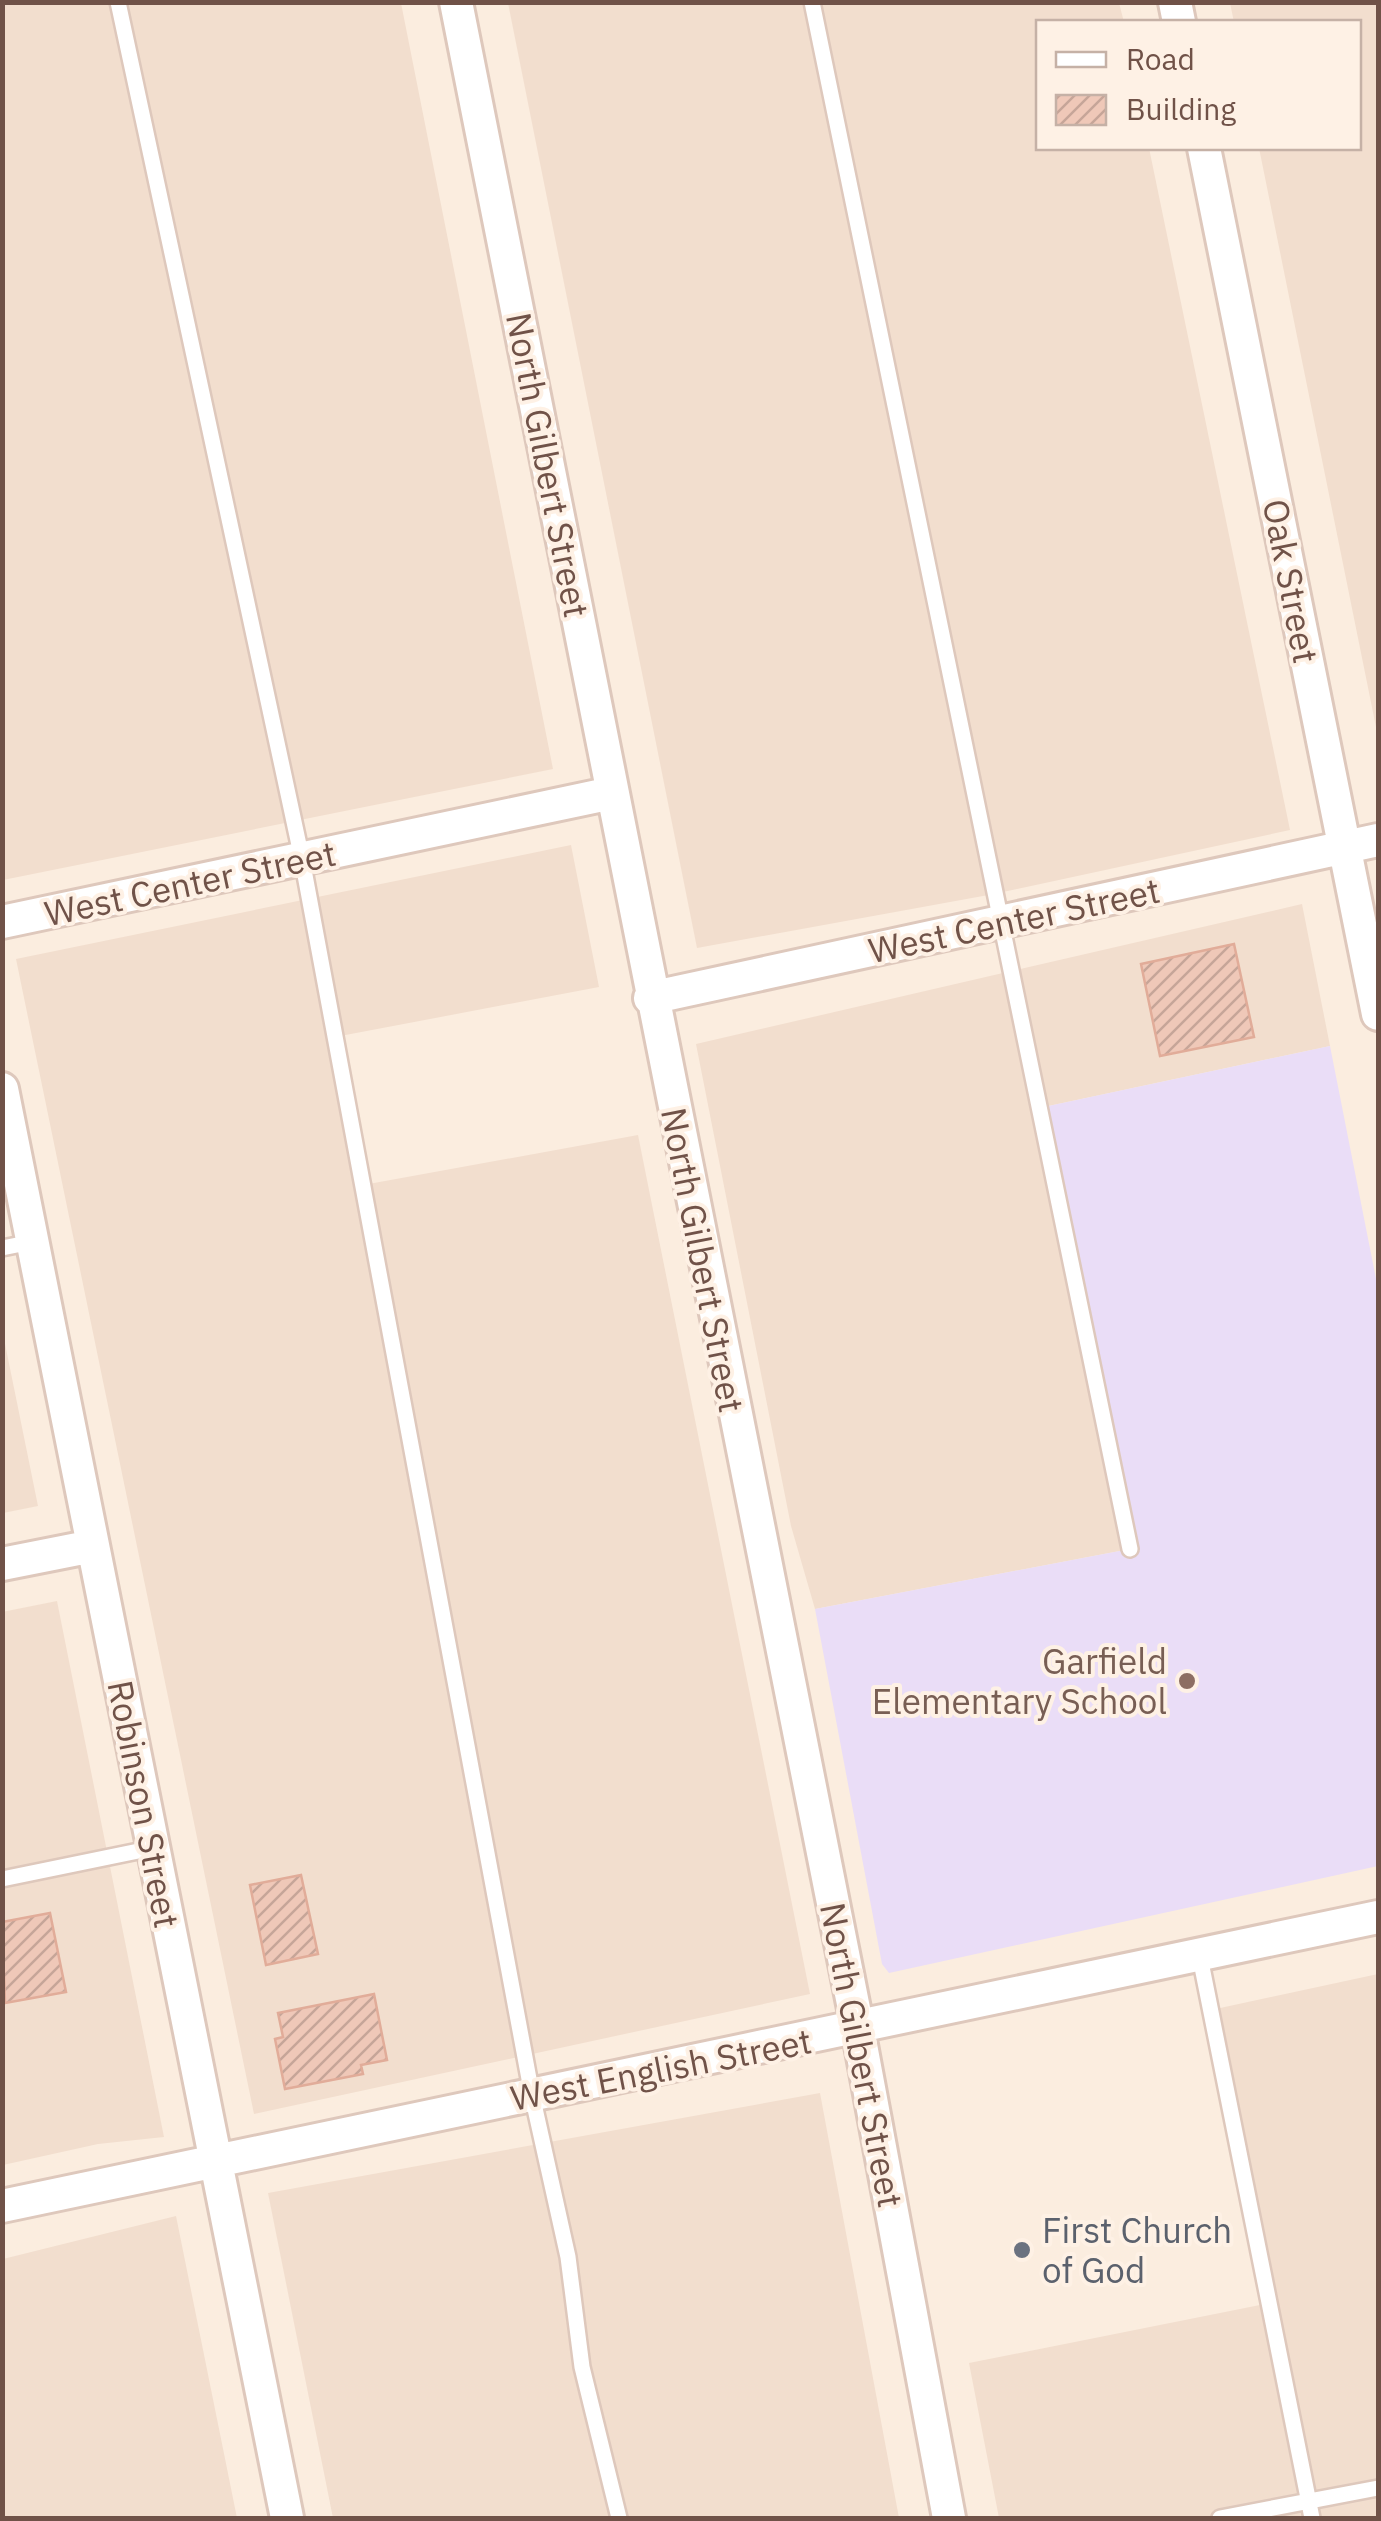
<svg xmlns="http://www.w3.org/2000/svg" width="1381" height="2521" font-family="'IBM Plex Sans',sans-serif">
<defs>
<pattern id="building-hatch" width="6" height="6" patternUnits="userSpaceOnUse" patternTransform="scale(2.5)"><rect width="6" height="6" fill="#efc8b8"/><path d="M-1 1l2-2M0 6l6-6M5 7l2-2" fill="none" stroke="#c6a598"/></pattern>
</defs>
<rect width="100%" height="100%" fill="#fbeddf"/>
<!-- residential -->
<path fill="#f2dece" d="M3,3H401L553,769L3,880Z
M508,3H1119L1124,22H1038V148H1149L1290,830L994,894L697,948Z
M1230,3H1378V737L1259,148H1358V22H1234Z
M571,845L599,987L335,1037L363,1185L638,1135L810,1994L254,2114L16,959Z
M1302,904L1330,1046L1039,1108L1130,1549L815,1609L791,1526L696,1044Z
M2,1329L38,1506L3,1513H2Z
M57,1601L164,2137L98,2144L3,2165L2,1612Z
M1378,1974V2518H999L969,2363L1270,2303L1211,2010Z
M820,2093L899,2518H333L268,2193Z
M176,2216L237,2518H3V2259Z"/>
<!-- education -->
<path fill="#eaddf7" d="M1330,1046L1378,1289V1866L889,1973L882,1964L815,1609L1130,1549L1039,1108Z"/>
<!-- building -->
<path fill="url(#building-hatch)" stroke="#e1ac99" stroke-width="2.5" d="M1234,944L1254,1037L1160,1056L1141,964Z
M301,1875L318,1954L266,1965L250,1885Z
M50,1913L66,1992L5,2003L2,1922Z
M374,1994L387,2060L361,2065L363,2074L285,2089L275,2039L283,2037L278,2013Z"/>
<g fill="none" stroke-linecap="round" stroke-linejoin="round">
<!-- service casing -->
<g stroke="#dec8bc" stroke-width="20">
<path id="service" d="M118,2L302,859L532,2095L568,2257L582,2367L619,2518
M812,2L1130,1549
M2,1248L32,1242
M2,1879L153,1848
M1200,1957L1312,2518
M1220,2518L1378,2488"/>
</g>
<!-- minor casing -->
<g stroke="#dec8bc" stroke-width="38">
<path id="minor" d="M456,2L858,2029L949,2518
M1175,2L1179,22
M1204,148L1378,1014
M2,922L612,793
M650,998L1378,840
M2,1089L287,2518
M2,1564L93,1546
M2,2206L1378,1917"/>
</g>
<!-- service -->
<use href="#service" stroke="#fff" stroke-width="15"/>
<!-- minor -->
<use href="#minor" stroke="#fff" stroke-width="32"/>
</g>
<!-- markers -->
<circle fill="#8d6e63" stroke="#fef1e5" stroke-width="4" cx="1187" cy="1681" r="10"/>
<circle fill="#6b7280" stroke="#fef1e5" stroke-width="4" cx="1022" cy="2250" r="10"/>
<g text-anchor="middle" dominant-baseline="central" stroke-width="8" stroke-linejoin="round" paint-order="stroke">
<!-- street labels -->
<g font-size="35" fill="#705248" stroke="#fef1e5">
<text transform="translate(548 465) rotate(79)">North Gilbert Street</text>
<text transform="translate(1291 581) rotate(79)">Oak Street</text>
<text transform="translate(190 883) rotate(-12)">West Center Street</text>
<text transform="translate(1014 920) rotate(-12)">West Center Street</text>
<text transform="translate(703 1260) rotate(79)">North Gilbert Street</text>
<text transform="translate(144 1804) rotate(79)">Robinson Street</text>
<text transform="translate(862 2055) rotate(79)">North Gilbert Street</text>
<text transform="translate(661 2069) rotate(-11)">West English Street</text>
</g>
<!-- education labels -->
<g font-size="35" fill="#785e54" stroke="#fef1e5" text-anchor="end">
<text x="1167" y="1661">Garfield<tspan x="1167" dy="40">Elementary School</tspan></text>
</g>
<!-- worship labels -->
<g font-size="35" fill="#5b616d" stroke="#fef1e5" text-anchor="start">
<text x="1042" y="2230">First Church<tspan x="1042" dy="40">of God</tspan></text>
</g>
</g>
<!-- border -->
<rect width="1381" height="2521" fill="none" stroke="#705248" stroke-width="10"/>
<!-- legend -->
<rect x="1036" y="20" width="325" height="130" fill="#fef1e5" stroke="#c5b1a6" stroke-width="2.5"/>
<rect x="1056" y="52" width="50" height="15" fill="#ffffff" stroke="#c5b1a6" stroke-width="2.5"/>
<text x="1126" y="70" font-size="30" fill="#705248">Road</text>
<rect x="1056" y="95" width="50" height="30" fill="url(#building-hatch)" stroke="#c5b1a6" stroke-width="2.5"/>
<text x="1126" y="120" font-size="30" fill="#705248">Building</text>
</svg>
